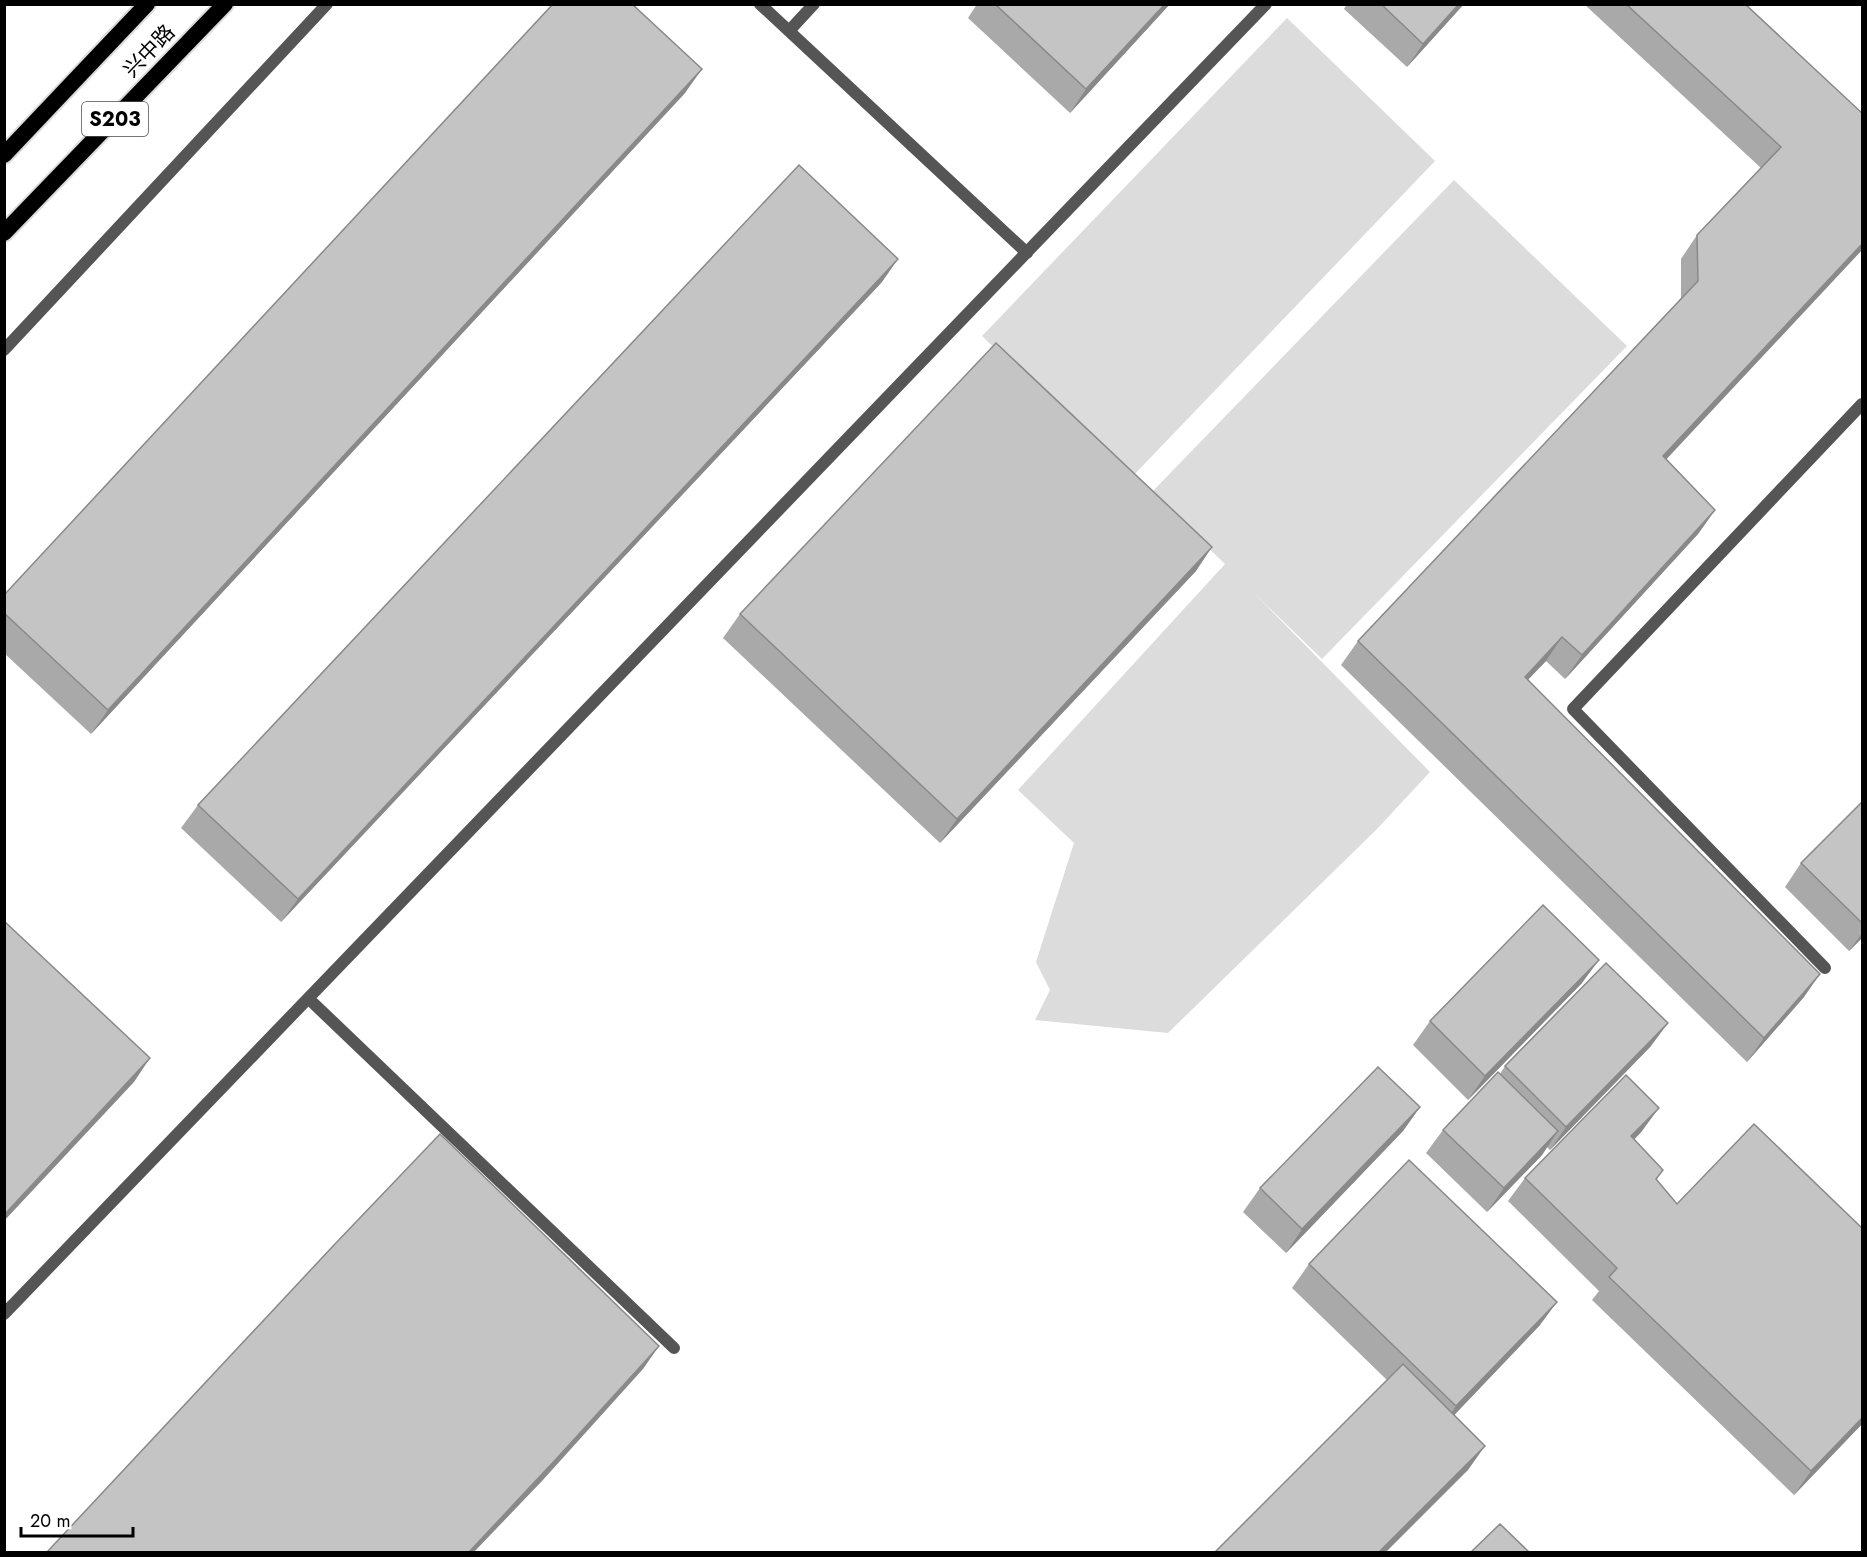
<svg xmlns="http://www.w3.org/2000/svg" width="1867" height="1557" font-family="Jost,'Noto Sans SC',sans-serif">
<rect width="100%" height="100%" fill="#fff"/>
<!-- green -->
<path fill="#dcdcdc" d="M1287,18L1435,161L1130,479L982,336Z
M1454,180L1627,346L1322,659L1254,593L1430,772L1377,829L1168,1033L1035,1020L1050,990L1036,962L1074,843L1018,790L1225,564L1151,493Z"/>
<g fill="none" stroke-linecap="round" stroke-linejoin="round">
<!-- trunk casing -->
<g stroke="#dbdbdb" stroke-width="20">
<path id="trunk" d="M4,155L147,4
M4,233L225,4"/>
</g>
<!-- service -->
<path stroke="#555" stroke-width="12" d="M760,4L1027,253
M789,31L814,4
M4,350L327,4
M1825,968L1573,709L1862,404
M309,999L674,1348
M4,1314L1266,4"/>
<!-- trunk -->
<use href="#trunk" stroke="#000" stroke-width="16"/>
</g>
<!-- wall -->
<path fill="#a9a9a9" d="M977,4H1170L1070,113L968,18Z
M1347,4H1464L1407,67L1344,9Z
M1584,4H1745L1863,114L1666,459L1715,510L1698,534L1565,679L1546,661L1528,680L1804,997L1747,1062L1341,665L1358,641L1681,298V259L1697,235L1761,168Z
M685,93L91,734L4,653V595Z
M882,282L281,922L181,828L198,805Z
M1196,571L940,843L723,638L740,614Z
M1863,801V937L1849,951L1785,887L1801,863Z
M1582,983L1468,1100L1413,1045L1430,1021Z
M1651,1046L1550,1150L1547,1147L1542,1155L1487,1212L1426,1153L1443,1130L1500,1074L1505,1066Z
M1420,1107L1403,1131L1286,1253L1243,1212L1260,1188Z
M1642,1131L1634,1140L1663,1170L1656,1180L1677,1204L1863,1229V1423L1794,1495L1592,1300L1599,1291L1508,1201L1525,1178Z
M1309,1264L1540,1325L1454,1415L1468,1470L1387,1380L1292,1288Z"/>
<!-- shaded-wall -->
<path fill="#898989" d="M1165,4H1170L1070,113L1086,89Z
M1459,4H1464L1407,67L1423,44Z
M702,69L685,93L91,734L108,710Z
M1863,243V249L1647,480L1663,456Z
M898,259L882,282L281,922L298,899Z
M1715,510L1698,534L1565,679L1582,655Z
M1212,547L1196,571L940,843L957,819Z
M1562,637L1546,661L1508,700L1525,677Z
M1863,932V937L1849,951Z
M1599,960L1582,983L1468,1100L1485,1076Z
M1820,974L1804,997L1747,1062L1764,1038Z
M1668,1023L1651,1046L1550,1150L1566,1127Z
M150,1058L134,1082L4,1221V1215Z
M1420,1107L1403,1131L1286,1253L1302,1229Z
M1659,1108L1642,1131L1614,1160L1631,1136Z
M1558,1131L1542,1155L1487,1212L1504,1188Z
M1557,1302L1540,1325L1440,1430L1456,1406Z
M659,1346L643,1369L542,1481L474,1552H469Z
M1863,1417V1423L1794,1495L1811,1471Z
M1485,1446L1468,1470L1386,1552H1379Z"/>
<!-- building -->
<path fill="#c4c4c4" stroke="#898989" stroke-width="1.5" d="M553,4H632L702,69L108,710L4,613V595Z
M995,4H1165L1086,89Z
M1381,4H1459L1423,44Z
M1626,4H1745L1863,114V243L1663,456L1715,510L1582,655L1562,637L1525,677L1820,974L1764,1038L1358,641L1698,281L1697,235L1781,147Z
M799,165L898,259L298,899L198,805Z
M996,343L1212,547L957,819L740,614Z
M1863,801V924L1801,863Z
M1543,905L1599,960L1485,1076L1430,1021Z
M4,921L150,1058L4,1215Z
M1606,963L1668,1023L1566,1127L1505,1066Z
M1378,1067L1420,1107L1302,1229L1260,1188Z
M1498,1072L1558,1131L1504,1188L1443,1130Z
M1626,1075L1659,1108L1631,1136L1663,1170L1656,1179L1677,1204L1754,1124L1863,1229V1417L1811,1471L1609,1277L1617,1268L1525,1178Z
M440,1134L659,1346L558,1457L469,1552H47L334,1245Z
M1409,1160L1557,1302L1456,1406L1309,1264Z
M1403,1364L1485,1446L1379,1552H1215Z
M1500,1524L1529,1552H1471Z"/>
<g text-anchor="middle" dominant-baseline="central" stroke-width="5" stroke-linejoin="round" paint-order="stroke">
<!-- shield labels -->
<rect fill="#fff" stroke="#4c4c4c" stroke-width="1.5" x="82" y="102" width="66" height="34" rx="4.5"/>
<g font-size="20" font-weight="bold" fill="#000">
<text x="115" y="119">S203</text>
</g>
<!-- street labels -->
<g font-size="21" fill="#000" stroke="#fff">
<text transform="translate(149 51) rotate(-46)">兴中路</text>
</g>
</g>
<!-- border -->
<rect width="1867" height="1557" fill="none" stroke="#000000" stroke-width="12"/>
<!-- scale -->
<path d="M21 1527v9h112v-9" fill="none" stroke="#000000" stroke-width="3"/>
<text x="30" y="1527" font-size="18" fill="#000000" stroke="#ffffff" stroke-width="4.5" paint-order="stroke">20 m</text>
</svg>
